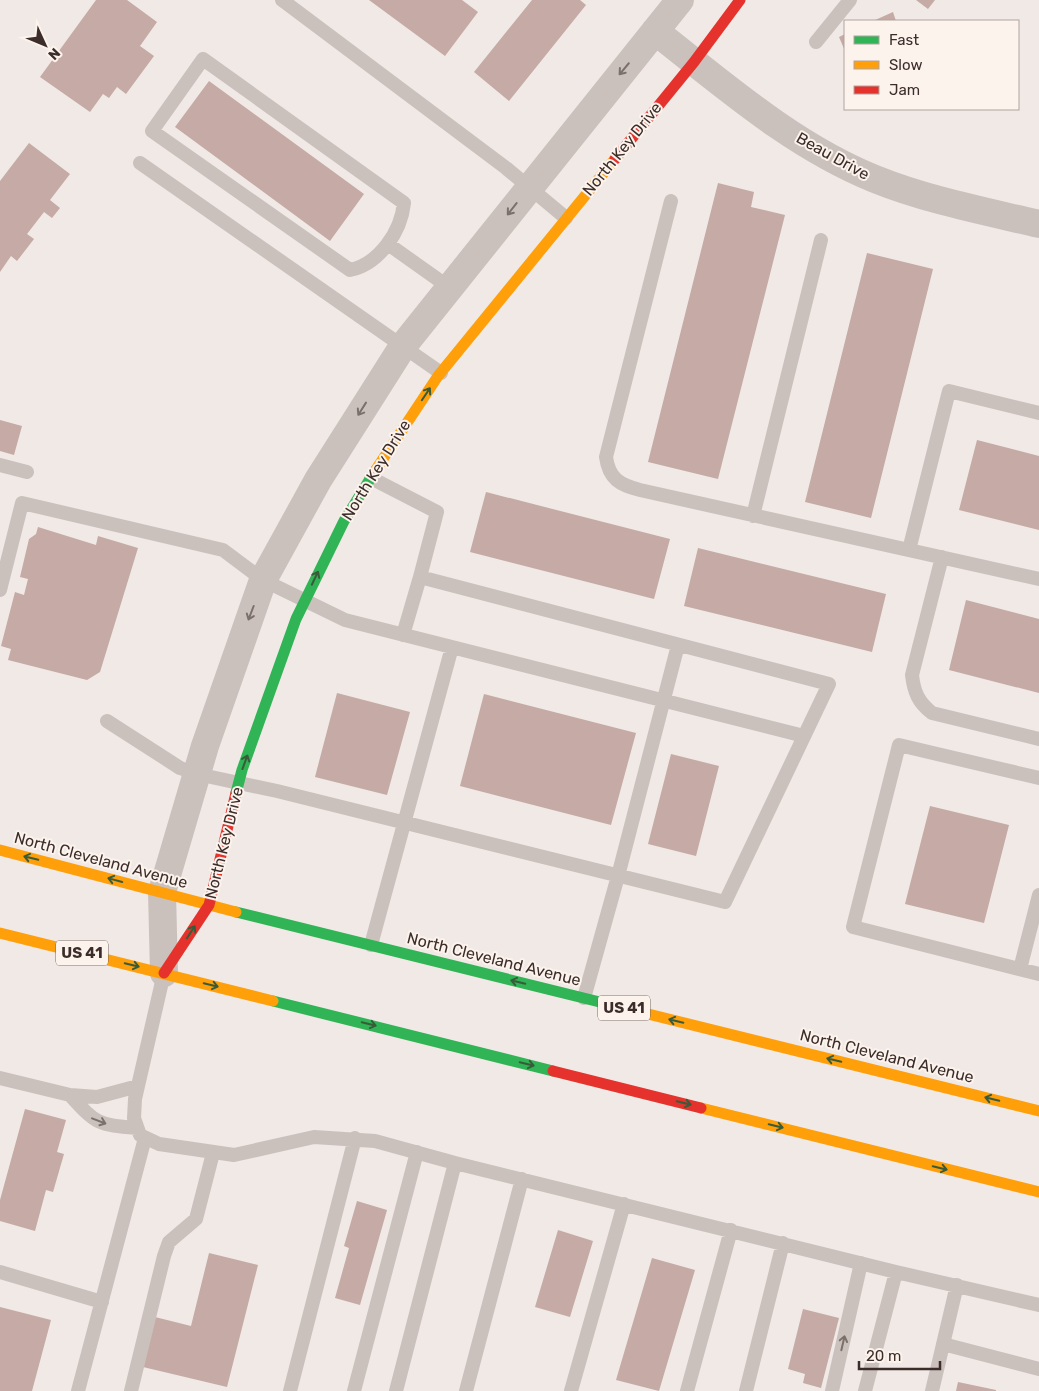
<svg xmlns="http://www.w3.org/2000/svg" width="1039" height="1391" font-family="Rubik,sans-serif">
<rect width="100%" height="100%" fill="#f0e9e5"/>
<!-- building -->
<path fill="#c5aaa5" d="M96,0H127L157,22L140,46L154,56L126,94L117,87L109,98L103,94L90,112L40,77Z
M369,0H462L478,12L445,56Z
M532,0H580L586,5L509,101L474,72Z
M916,0H935L928,9Z
M893,12L896,21H873Z
M845,34V51L839,37Z
M209,81L364,194L330,241L175,127Z
M29,143L70,174L50,200L60,208L52,218L44,212L27,234L34,239L17,261L11,256L0,272V181Z
M718,183L754,192L751,207L785,215L718,479L648,462Z
M867,253L933,269L871,518L805,502Z
M0,420L22,426L14,455L0,451Z
M977,440L1039,456V530L959,510Z
M486,492L670,539L654,599L470,552Z
M38,527L96,545L98,536L138,548L100,672L87,680L8,660L11,649L1,646L15,592L24,595L28,579L20,577L29,539L36,534Z
M698,548L886,594L872,652L684,606Z
M966,600L1039,619V693L949,670Z
M337,693L410,712L387,795L315,777Z
M484,694L636,733L611,825L460,786Z
M671,754L719,766L696,856L648,844Z
M930,806L1009,825L984,923L905,904Z
M25,1109L66,1120L57,1152L64,1154L53,1192L46,1190L35,1231L0,1221V1200Z
M357,1201L387,1210L360,1305L335,1298L349,1248L344,1246Z
M558,1230L593,1241L570,1317L535,1307Z
M209,1253L258,1265L227,1387L143,1367L155,1317L191,1326Z
M652,1258L695,1270L659,1391L616,1380Z
M0,1307L51,1320L32,1391H0Z
M803,1309L839,1318L821,1388L803,1383L805,1374L788,1369Z
M958,1382L996,1390V1391H956Z"/>
<g fill="none" stroke-linecap="round" stroke-linejoin="round">
<!-- lane -->
<path stroke="#cac1bd" stroke-width="14" d="M282,0L506,168L566,218
M816,42L850,0
M203,59L404,203C401,232 379,264 350,270L152,131Z
M140,163L441,373
M671,201L606,457C609,479 620,485 640,490L1039,579
M388,244L450,288
M0,465L27,472
M753,516L821,240
M909,550L949,391L1039,413
M942,557L912,675C914,692 918,702 932,713L1039,739
M0,590L22,503L223,550L263,580L345,620L804,736
M403,635L420,577
M107,721L180,768L197,774L277,791L725,902L829,684L420,577L437,512L371,478
M1039,778L899,745L853,927L1039,974
M371,945L452,647
M1020,969L1039,895
M164,973L135,1099L134,1118L140,1135L159,1144L234,1155L314,1137L375,1141L455,1163L896,1272L1039,1305
M584,998L618,876L678,645
M0,1078L70,1095L97,1097L138,1086
M70,1095C96,1124 98,1125 137,1128
M0,1272L102,1302
M943,1344L1039,1369
M78,1391L145,1138
M131,1391L164,1256L169,1242L196,1219L213,1153
M290,1391L355,1138
M354,1391L417,1152
M396,1391L455,1163
M466,1391L522,1179
M571,1391L624,1204
M687,1391L731,1230
M746,1391L783,1243
M832,1391L861,1263
M865,1391L896,1272
M932,1391L957,1285"/>
<!-- street -->
<path stroke="#cac1bd" stroke-width="28" d="M655,31C724,85 793,146 875,179C927,200 984,211 1039,224
M164,973L162,892L205,746L263,580L318,480L403,346L680,0"/>
<!-- fast -->
<path stroke="#30b455" stroke-width="11" d="M236,793L242,770L296,619L344,521L375,471
M236,912L620,1007
M273,1001L553,1071"/>
<!-- slow -->
<path stroke="#ff9f0a" stroke-width="11" d="M375,471L438,376L615,159
M0,850L236,912
M0,933L273,1001
M620,1007L1039,1111
M701,1108L1039,1192"/>
<!-- jam -->
<path stroke="#e5322d" stroke-width="11" d="M615,159L694,62L740,0
M164,973L209,905L236,793
M553,1071L701,1108"/>
</g>
<!-- one-way arrows -->
<defs><path id="oneway-shaft" d="M-6 0H5M1.5-3L5.5 0L1.5 3" fill="none" stroke-width="1.6" stroke-linecap="round" stroke-linejoin="round" transform="scale(1.25)"/></defs>
<g stroke="#7c706c">
<use href="#oneway-shaft" transform="translate(624 69) rotate(130)"/>
<use href="#oneway-shaft" transform="translate(512 209) rotate(128)"/>
<use href="#oneway-shaft" transform="translate(362 409) rotate(122)"/>
<use href="#oneway-shaft" transform="translate(251 613) rotate(111)"/>
<use href="#oneway-shaft" transform="translate(99 1121) rotate(21)"/>
<use href="#oneway-shaft" transform="translate(843 1343) rotate(-77)"/>
</g>
<g stroke="#385c39">
<use href="#oneway-shaft" transform="translate(426 394) rotate(-56)"/>
<use href="#oneway-shaft" transform="translate(315 578) rotate(-65)"/>
<use href="#oneway-shaft" transform="translate(245 762) rotate(-70)"/>
<use href="#oneway-shaft" transform="translate(31 858) rotate(-166)"/>
<use href="#oneway-shaft" transform="translate(115 880) rotate(-165)"/>
<use href="#oneway-shaft" transform="translate(191 932) rotate(-57)"/>
<use href="#oneway-shaft" transform="translate(132 965) rotate(14)"/>
<use href="#oneway-shaft" transform="translate(518 982) rotate(-166)"/>
<use href="#oneway-shaft" transform="translate(211 985) rotate(14)"/>
<use href="#oneway-shaft" transform="translate(676 1021) rotate(-166)"/>
<use href="#oneway-shaft" transform="translate(369 1024) rotate(14)"/>
<use href="#oneway-shaft" transform="translate(834 1060) rotate(-166)"/>
<use href="#oneway-shaft" transform="translate(527 1064) rotate(14)"/>
<use href="#oneway-shaft" transform="translate(992 1099) rotate(-166)"/>
<use href="#oneway-shaft" transform="translate(684 1103) rotate(14)"/>
<use href="#oneway-shaft" transform="translate(776 1126) rotate(14)"/>
<use href="#oneway-shaft" transform="translate(940 1168) rotate(14)"/>
</g>
<g text-anchor="middle" dominant-baseline="central" stroke-width="4" stroke-linejoin="round" paint-order="stroke">
<!-- shield labels -->
<g fill="#fcf3ed" stroke="#766864" stroke-width="1">
<rect x="56" y="940.5" width="52" height="25" rx="4"/>
<rect x="598" y="995.5" width="52" height="25" rx="4"/>
</g>
<g font-size="15" font-weight="bold" fill="#3c2d2a">
<text x="82" y="953">US 41</text>
<text x="624" y="1008">US 41</text>
</g>
<!-- street labels -->
<g font-size="16" fill="#3c2d2a" stroke="#fcf3ed">
<text transform="translate(622 149) rotate(-51)">North Key Drive</text>
<text transform="translate(833 156) rotate(29)">Beau Drive</text>
<text transform="translate(376 470) rotate(-58)">North Key Drive</text>
<text transform="translate(224 843) rotate(-76)">North Key Drive</text>
<text transform="translate(101 860) rotate(15)">North Cleveland Avenue</text>
<text transform="translate(494 959) rotate(14)">North Cleveland Avenue</text>
<text transform="translate(887 1056) rotate(14)">North Cleveland Avenue</text>
</g>
</g>
<!-- legend -->
<rect x="844" y="20" width="175" height="90" fill="#fcf3ed" stroke="#afa49f"/>
<rect x="854" y="36" width="25" height="8" fill="#30b455" stroke="#afa49f"/>
<text x="889" y="45" font-size="15" fill="#3c2d2a">Fast</text>
<rect x="854" y="61" width="25" height="8" fill="#ff9f0a" stroke="#afa49f"/>
<text x="889" y="70" font-size="15" fill="#3c2d2a">Slow</text>
<rect x="854" y="86" width="25" height="8" fill="#e5322d" stroke="#afa49f"/>
<text x="889" y="95" font-size="15" fill="#3c2d2a">Jam</text>
<!-- north arrow -->
<g transform="translate(45 45) rotate(134)" stroke="#fcf3ed" stroke-width="4" paint-order="stroke">
<path d="M0-4L9 19L0 12L-9 19Z" fill="#3c2d2a"/>
<text y="-8" font-size="14" font-weight="bold" text-anchor="middle" fill="#3c2d2a">N</text>
</g>
<!-- scale -->
<path d="M859 1361v8h81v-8" fill="none" stroke="#3c2d2a" stroke-width="2.5"/>
<text x="866" y="1361" font-size="15" fill="#3c2d2a" stroke="#fcf3ed" stroke-width="4" paint-order="stroke">20 m</text>
</svg>
